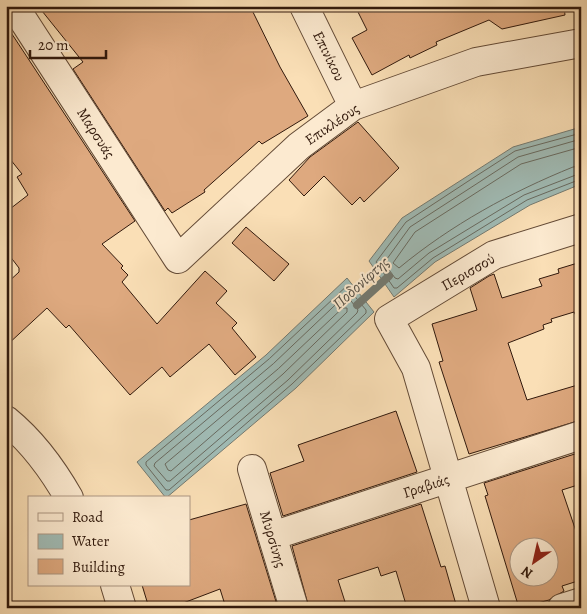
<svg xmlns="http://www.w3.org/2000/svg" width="587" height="614" font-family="Alegreya,serif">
<rect width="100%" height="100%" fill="#fadfb6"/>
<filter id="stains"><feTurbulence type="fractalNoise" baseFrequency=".004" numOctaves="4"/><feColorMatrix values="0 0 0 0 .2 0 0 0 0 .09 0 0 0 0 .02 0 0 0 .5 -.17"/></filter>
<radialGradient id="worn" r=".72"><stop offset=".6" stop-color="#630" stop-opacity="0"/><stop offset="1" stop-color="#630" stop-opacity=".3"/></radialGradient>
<!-- water -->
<path fill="#a0bbb5" stroke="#747a71" d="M581,127V184L530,205L435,262L394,297L369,261L402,218L513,147Z
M347,278L374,312L296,388L166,498L137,462L266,355Z"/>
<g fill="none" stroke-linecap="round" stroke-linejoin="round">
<!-- shore -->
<path stroke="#686a60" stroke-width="1" d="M581,133L515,151L473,178L406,222L376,262L394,288H397L433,258L527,200L581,179
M581,139L518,157L410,227L384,263L395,278L398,279L429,253L524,195L581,173
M581,147L521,164L415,232L393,263L399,268C451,225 511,192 573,167L581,166
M345,288H348L366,310V313L292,384L169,490H166L146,465V462L269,359Z
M344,297H348L358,310L357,313L288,380L170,481H167L154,466L155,463L273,364Z
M343,308H347V312L283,374L171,471L168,470L165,464L278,369Z"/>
<!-- stream -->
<path stroke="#747a71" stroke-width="8" d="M357,305L389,276"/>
</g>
<!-- building -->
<path fill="#dea97f" stroke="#31190c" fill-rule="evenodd" d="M38,6H250L280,67L308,116L262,144L259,141L204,190L205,192L172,213L168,208L165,211L73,69L83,62Z
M355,6H564L565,15L502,29L489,20L436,42L437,45L410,58L409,55L372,75L352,38L367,30Z
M6,25L135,221L102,244L123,266L121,268L128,275L122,282L157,324L205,271L227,291L216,303L237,323L232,328L256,357L235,375L209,344L170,377L162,367L130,395L69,325L66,328L47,308L6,346V284L19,272V268L6,251V212L28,195L17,177L22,174L6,154Z
M358,122L399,168L364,202L360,197L352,205L324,176L304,196L289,180L310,157Z
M246,227L289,264L274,281L232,243Z
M581,262V325L574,312L551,319L552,322L543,325L544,329L508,343L527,400L581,384V420L469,454L439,362L443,361L432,324L477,310L470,288L489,276L494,274L502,298L542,286L539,279L559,273L558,269Z
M396,411L417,472L283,516L270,473L304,461L298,445Z
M581,452V484L562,490L581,546V580L562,586L564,591L549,600L519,608L485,496L488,495L484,483ZM520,546H550V576H520Z
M246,504L278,608H226L220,589L170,608H149L142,585H189V520Z
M421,504L441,567L445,566L457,608H407L396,571L381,576L378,567L338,580L347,608H309L292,546Z"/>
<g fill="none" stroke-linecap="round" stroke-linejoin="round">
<!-- street casing -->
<g stroke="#634a36" stroke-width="30">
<path id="street" d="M14,6L178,259L299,146L353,106L476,62L581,43
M304,6L353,106
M6,420C33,442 52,468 69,498
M252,469L294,608
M272,536L581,435
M115,585L122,608
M486,608L416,368L389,319L494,255L581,228
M562,608L581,602"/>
</g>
<!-- street -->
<use href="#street" stroke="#fcead0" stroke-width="28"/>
</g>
<g text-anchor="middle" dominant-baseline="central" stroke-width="4" stroke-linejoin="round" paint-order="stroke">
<!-- street labels -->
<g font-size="15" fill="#31190c" stroke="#fcead0">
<text transform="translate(329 56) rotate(64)">Επινίκου</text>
<text transform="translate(332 124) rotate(-34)">Επικλέους</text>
<text transform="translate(96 133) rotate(57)">Μαρσυάς</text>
<text transform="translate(468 272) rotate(-30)">Περισσού</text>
<text transform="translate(426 486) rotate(-18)">Γραβιάς</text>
<text transform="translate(273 539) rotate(73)">Μυρσίνης</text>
</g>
<!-- water labels -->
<g font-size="16" font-style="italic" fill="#585247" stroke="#fcead0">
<text transform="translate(361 283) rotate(-42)">Ποδονίφτης</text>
</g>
</g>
<!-- margin -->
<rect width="587" height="614" fill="none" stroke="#fadfb6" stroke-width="25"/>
<rect x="8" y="8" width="572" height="599" fill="none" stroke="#31190c" stroke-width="2.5"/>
<rect x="12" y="12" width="562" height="589" fill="none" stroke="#31190c"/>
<!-- legend -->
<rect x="28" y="496" width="162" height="90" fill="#fcead0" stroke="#ab9682"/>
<rect x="38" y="513" width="25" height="8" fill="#fcead0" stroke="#ab9682"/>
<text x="72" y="522" font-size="15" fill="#31190c">Road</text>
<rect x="38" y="534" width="25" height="15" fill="#a0bbb5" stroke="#ab9682"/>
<text x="72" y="546" font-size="15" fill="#31190c">Water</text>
<rect x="38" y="559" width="25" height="15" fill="#dea97f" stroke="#ab9682"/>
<text x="72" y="572" font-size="15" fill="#31190c">Building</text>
<!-- north arrow -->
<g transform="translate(534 562) rotate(214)"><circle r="24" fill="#fcead0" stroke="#ab9682"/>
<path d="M0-4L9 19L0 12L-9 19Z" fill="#8f2418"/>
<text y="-8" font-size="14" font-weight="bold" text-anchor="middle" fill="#31190c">N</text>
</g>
<!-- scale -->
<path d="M30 50v8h76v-8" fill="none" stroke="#31190c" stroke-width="2.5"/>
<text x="38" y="50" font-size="15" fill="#31190c" stroke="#fcead0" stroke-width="4" paint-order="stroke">20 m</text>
<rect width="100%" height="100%" filter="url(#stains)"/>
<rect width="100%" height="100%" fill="url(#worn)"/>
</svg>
